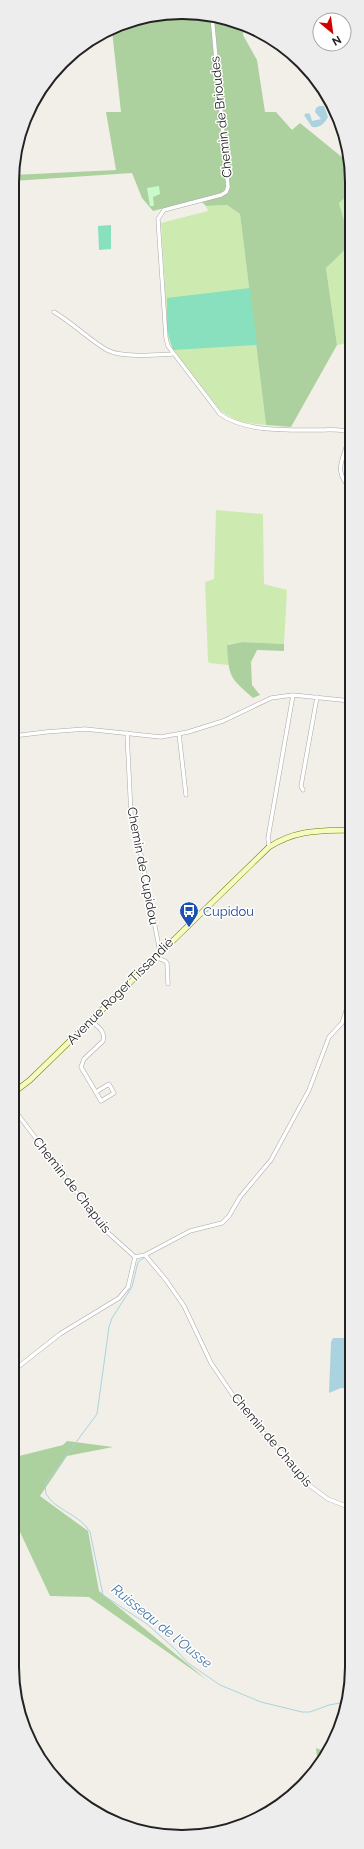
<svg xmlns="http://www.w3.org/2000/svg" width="364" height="1849" font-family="Raleway,sans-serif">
<rect width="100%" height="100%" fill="#f2efe9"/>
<!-- grass -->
<path fill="#cdebb0" d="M352,192L351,343L337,345L326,268L351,244L339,203Z
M227,205L240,214L266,425L239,422L221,411L173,350L168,338L161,223L208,211L206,206Z
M216,510L263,514L264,584L287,590L284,644L242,642L228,644L229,665L209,663L208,661L205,582L214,579Z"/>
<!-- forest -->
<path fill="#add19e" d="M204,13L244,25L243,35L257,60L265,112H276L292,130L300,123L343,158H349L352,171V192L339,203L351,244L326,268L337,345L291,427L266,425L240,214L227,205L206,206L199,199L153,211L142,198L132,173L13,181V175L116,170L106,112H121L112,31L138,18Z
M242,642L284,644V651L257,650L251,662L252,685L260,695L253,698C229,677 229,677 227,645Z
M67,1441L113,1447L67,1456L40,1496L88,1531L99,1591L207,1680L89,1597L50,1596L20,1532L15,1457L63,1445Z
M316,1748L329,1753L318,1766Z"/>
<!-- park -->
<path fill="#c8facc" d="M159,186L160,194L153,197L154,206H150L147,188Z"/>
<!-- pitch -->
<path fill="#88e0be" d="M111,225V249L99,250L98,226Z
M250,288L257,345L173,350L167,330V298Z"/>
<!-- water -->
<path fill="#aad3df" d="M319,106H324L328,117C324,124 320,128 312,127L304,115L307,113L310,114L312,121L321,119L315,112L316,108Z
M333,1338H350L349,1355L351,1389L341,1388L329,1393L331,1342Z"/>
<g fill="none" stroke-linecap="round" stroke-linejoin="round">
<!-- stream -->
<path stroke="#aad3df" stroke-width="1" d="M145,1257L138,1262L132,1287L112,1318L109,1327L97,1414L45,1484L46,1494C56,1511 80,1514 90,1532L103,1595L147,1624L176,1650L188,1663L220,1685L261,1702L302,1712H310L329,1705L346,1702"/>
<!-- minor casing -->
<g stroke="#a9a9a9" stroke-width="4.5">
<path id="minor" d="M212,16L228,187L226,192L221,195L164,210L158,219L166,338L168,346L220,414C245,432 287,430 317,430C326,430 336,429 345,431L349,436C345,459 331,469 351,489
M54,312C73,323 88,339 107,350C122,358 156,355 172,354
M127,733L131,814L142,859L159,947L162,951
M179,734L186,795
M13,736L46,732L85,729L161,737L188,732L223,721L271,698L293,695L351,701
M303,790L301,786L317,697
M269,847L268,838L293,695
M155,957L165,961L167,963L168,984
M91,1021C97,1026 106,1031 103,1041L84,1059L81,1067L101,1101L114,1093L109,1084L96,1092
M13,1108L105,1230L135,1257
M145,1255L166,1280L184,1306L211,1363L247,1416L277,1447L309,1485L328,1499L351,1508
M135,1257L145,1255L190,1231L222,1223L229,1216L240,1197L271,1160L309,1090L329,1037L342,1023L351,996
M18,1367L60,1334L119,1298L128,1287L135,1257"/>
</g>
<!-- secondary casing -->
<g stroke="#707d05" stroke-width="6">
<path id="secondary" d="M13,1093L30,1080L269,847C297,829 320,831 351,830"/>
</g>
<!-- minor -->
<use href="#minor" stroke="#fff" stroke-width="3.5"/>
<!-- secondary -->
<use href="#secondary" stroke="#f7fabf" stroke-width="5"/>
</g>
<!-- icons -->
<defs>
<g id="bus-pin" transform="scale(1)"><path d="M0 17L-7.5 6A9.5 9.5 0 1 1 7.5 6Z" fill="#1a4fb4" stroke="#fff"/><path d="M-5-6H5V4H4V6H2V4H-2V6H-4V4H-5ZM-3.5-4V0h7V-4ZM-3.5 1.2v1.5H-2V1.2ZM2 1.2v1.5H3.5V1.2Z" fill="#fff"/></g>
</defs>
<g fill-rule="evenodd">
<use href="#bus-pin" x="189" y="911"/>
</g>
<g text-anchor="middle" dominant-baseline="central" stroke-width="3" stroke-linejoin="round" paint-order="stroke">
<!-- street labels -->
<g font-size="13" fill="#222" stroke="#fff">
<text transform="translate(221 117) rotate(-96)">Chemin de Brioudes</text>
<text transform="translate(143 866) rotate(79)">Chemin de Cupidou</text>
<text transform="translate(120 991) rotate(-45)">Avenue Roger Tissandié</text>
<text transform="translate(72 1185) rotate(52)">Chemin de Chapuis</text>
<text transform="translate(272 1440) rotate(50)">Chemin de Chaupis</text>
</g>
<!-- transit labels -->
<g font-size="13" fill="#164399" stroke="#fff" text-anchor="start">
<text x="203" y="911">Cupidou</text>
</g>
<!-- water labels -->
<g font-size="14" font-style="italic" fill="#4a7aab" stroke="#fff">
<text transform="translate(162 1626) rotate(39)">Ruisseau de l'Ousse</text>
</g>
</g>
<!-- crop -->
<path d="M0 0H364V1849H0ZM182 19H182A163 163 0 0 1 345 182V1667A163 163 0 0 1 182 1830H182A163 163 0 0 1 19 1667V182A163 163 0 0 1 182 19Z" fill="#ededed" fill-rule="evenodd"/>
<path fill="none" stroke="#222" stroke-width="2" d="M182 19H182A163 163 0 0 1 345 182V1667A163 163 0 0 1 182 1830H182A163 163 0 0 1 19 1667V182A163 163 0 0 1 182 19Z"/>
<!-- north arrow -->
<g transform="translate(332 32) rotate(151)"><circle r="19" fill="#ffffff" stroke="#a7a7a7"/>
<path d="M0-3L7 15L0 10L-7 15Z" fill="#d40000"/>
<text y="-6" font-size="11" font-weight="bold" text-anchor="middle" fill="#222222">N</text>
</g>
</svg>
